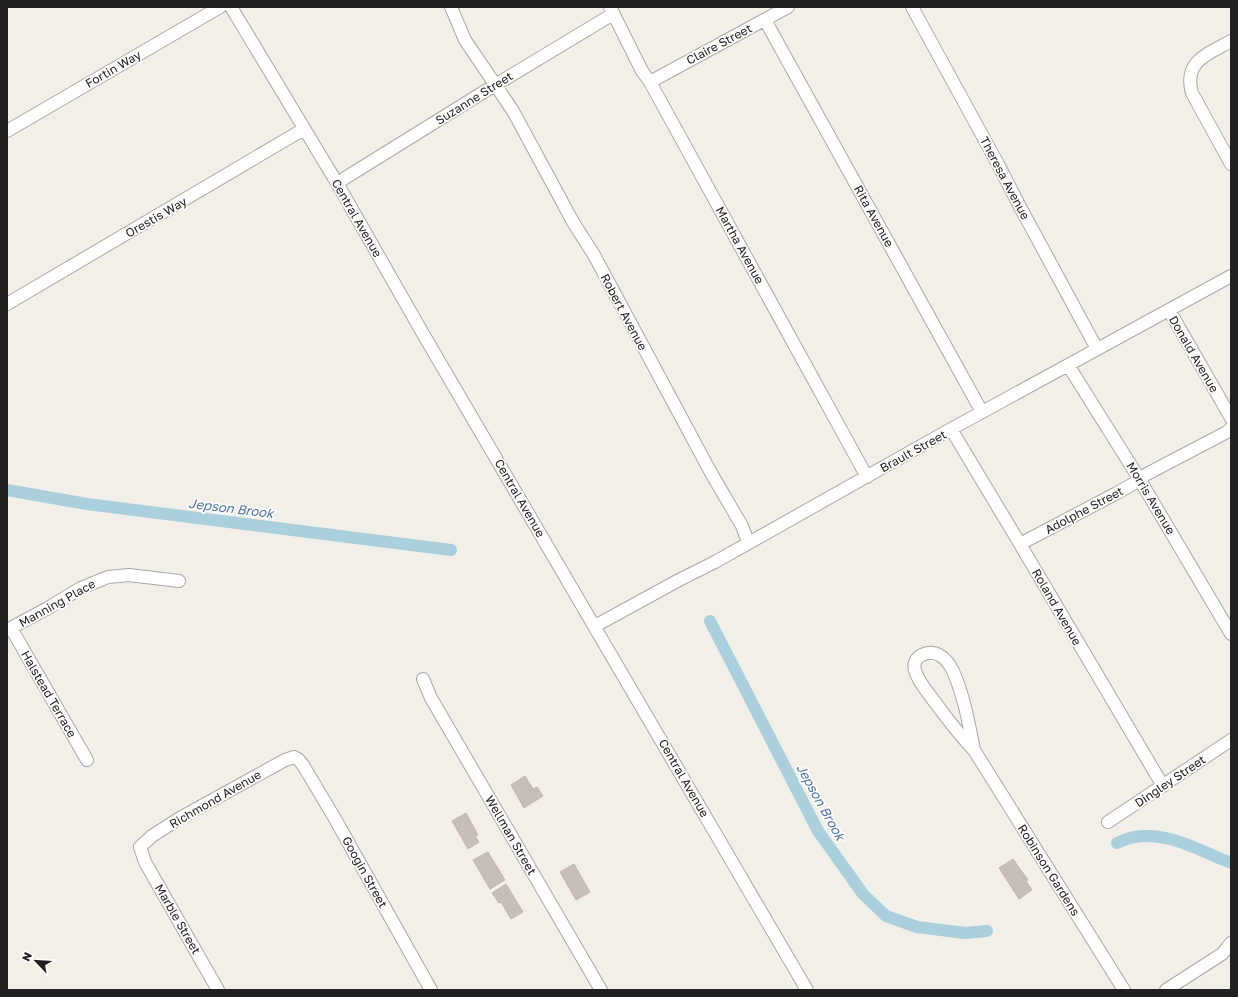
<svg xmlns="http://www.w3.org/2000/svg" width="1238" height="997" font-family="'Golos Text',sans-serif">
<rect width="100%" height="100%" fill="#f1efe8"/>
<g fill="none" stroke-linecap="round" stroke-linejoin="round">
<!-- canal -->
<path stroke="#aacfdd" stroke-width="12" d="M7,490L87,504L451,550
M710,621L818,831L863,894L886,916L917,927L965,933L987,931
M1117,843C1122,841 1128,838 1134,837C1168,831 1200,851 1231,863"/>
</g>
<!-- building -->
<path fill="#c6beb7" stroke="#c3b6ab" d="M525,776L533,789L537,787L543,796L524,808L511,785Z
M466,813L478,835L475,836L479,842L468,849L452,821Z
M488,852L505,880L490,889L473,860Z
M1013,859L1028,880L1026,881L1032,890L1019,899L999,868Z
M574,864L590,892L576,900L560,872Z
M506,884L523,912L511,919L501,902L499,903L492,893Z"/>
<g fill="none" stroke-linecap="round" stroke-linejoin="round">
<!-- street casing -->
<g stroke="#a8a8a8" stroke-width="14">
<path id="street" d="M231,7L337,183L422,332L807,990
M451,7L465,40L513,111L573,222L594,255L710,471L742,526L748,542
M610,7L642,71L650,82L867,477
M912,7L999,166L1018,203L1097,349
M765,20L982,412
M1231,41C1208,54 1183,61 1192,93L1231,164
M650,82L788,7
M7,131L220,7
M337,183L482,93L613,14
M7,304L304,129
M1169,310L1231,418
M1068,365L1140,480L1231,634
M951,429L1020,544L1163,786
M1020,544L1115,494L1140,480L1145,475L1227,432L1231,428
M595,626L679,580L715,562L951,429L1231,276
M11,628L87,760
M7,630L48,608L81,588L108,577L129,575L179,581
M423,679L431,698L601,990
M974,750C969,724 964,696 953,671C950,665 945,658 939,655C929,649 911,656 915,670C918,682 927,691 934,701C947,718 959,735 974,750L1124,990
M1108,822L1231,740
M218,990L145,862L140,847L152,836L180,818L285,760L294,757L298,759L303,765L334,817L431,990
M1166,990L1222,954L1231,943"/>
</g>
<!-- street -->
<use href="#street" stroke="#fff" stroke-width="12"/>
</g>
<g text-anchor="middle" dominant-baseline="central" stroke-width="3.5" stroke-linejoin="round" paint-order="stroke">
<!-- street labels -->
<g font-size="12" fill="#212121" stroke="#fff">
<text transform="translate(719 44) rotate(-28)">Claire Street</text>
<text transform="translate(113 69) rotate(-30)">Fortin Way</text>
<text transform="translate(474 98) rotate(-32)">Suzanne Street</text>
<text transform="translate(1005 178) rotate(62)">Theresa Avenue</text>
<text transform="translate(874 216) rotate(61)">Rita Avenue</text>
<text transform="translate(156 217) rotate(-30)">Orestis Way</text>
<text transform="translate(357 218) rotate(60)">Central Avenue</text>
<text transform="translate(740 245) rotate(61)">Martha Avenue</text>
<text transform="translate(624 312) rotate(62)">Robert Avenue</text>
<text transform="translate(1194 354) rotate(60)">Donald Avenue</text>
<text transform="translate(913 451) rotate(-29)">Brault Street</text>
<text transform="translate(520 498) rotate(60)">Central Avenue</text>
<text transform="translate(1151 498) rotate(59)">Morris Avenue</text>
<text transform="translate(1084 510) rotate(-28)">Adolphe Street</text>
<text transform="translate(57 603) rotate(-29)">Manning Place</text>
<text transform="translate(1057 607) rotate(60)">Roland Avenue</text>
<text transform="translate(49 694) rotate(60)">Halstead Terrace</text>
<text transform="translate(684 778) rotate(60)">Central Avenue</text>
<text transform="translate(1170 781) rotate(-34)">Dingley Street</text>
<text transform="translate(215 799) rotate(-30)">Richmond Avenue</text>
<text transform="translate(511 835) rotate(60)">Wellman Street</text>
<text transform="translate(1049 870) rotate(58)">Robinson Gardens</text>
<text transform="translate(365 872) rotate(61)">Googin Street</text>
<text transform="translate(178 919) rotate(60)">Marble Street</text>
</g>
<!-- water labels -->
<g font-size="13" font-style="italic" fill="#4c75a7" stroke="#fff">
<text transform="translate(231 508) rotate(7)">Jepson Brook</text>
<text transform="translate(821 802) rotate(61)">Jepson Brook</text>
</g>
</g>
<!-- border -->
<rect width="1238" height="997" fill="none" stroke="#212121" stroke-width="16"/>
<!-- north arrow -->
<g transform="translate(36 961) rotate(295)" stroke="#ffffff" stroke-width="3" paint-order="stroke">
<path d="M0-3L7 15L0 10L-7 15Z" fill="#212121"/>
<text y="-6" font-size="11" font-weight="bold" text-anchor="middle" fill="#212121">N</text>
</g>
</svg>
